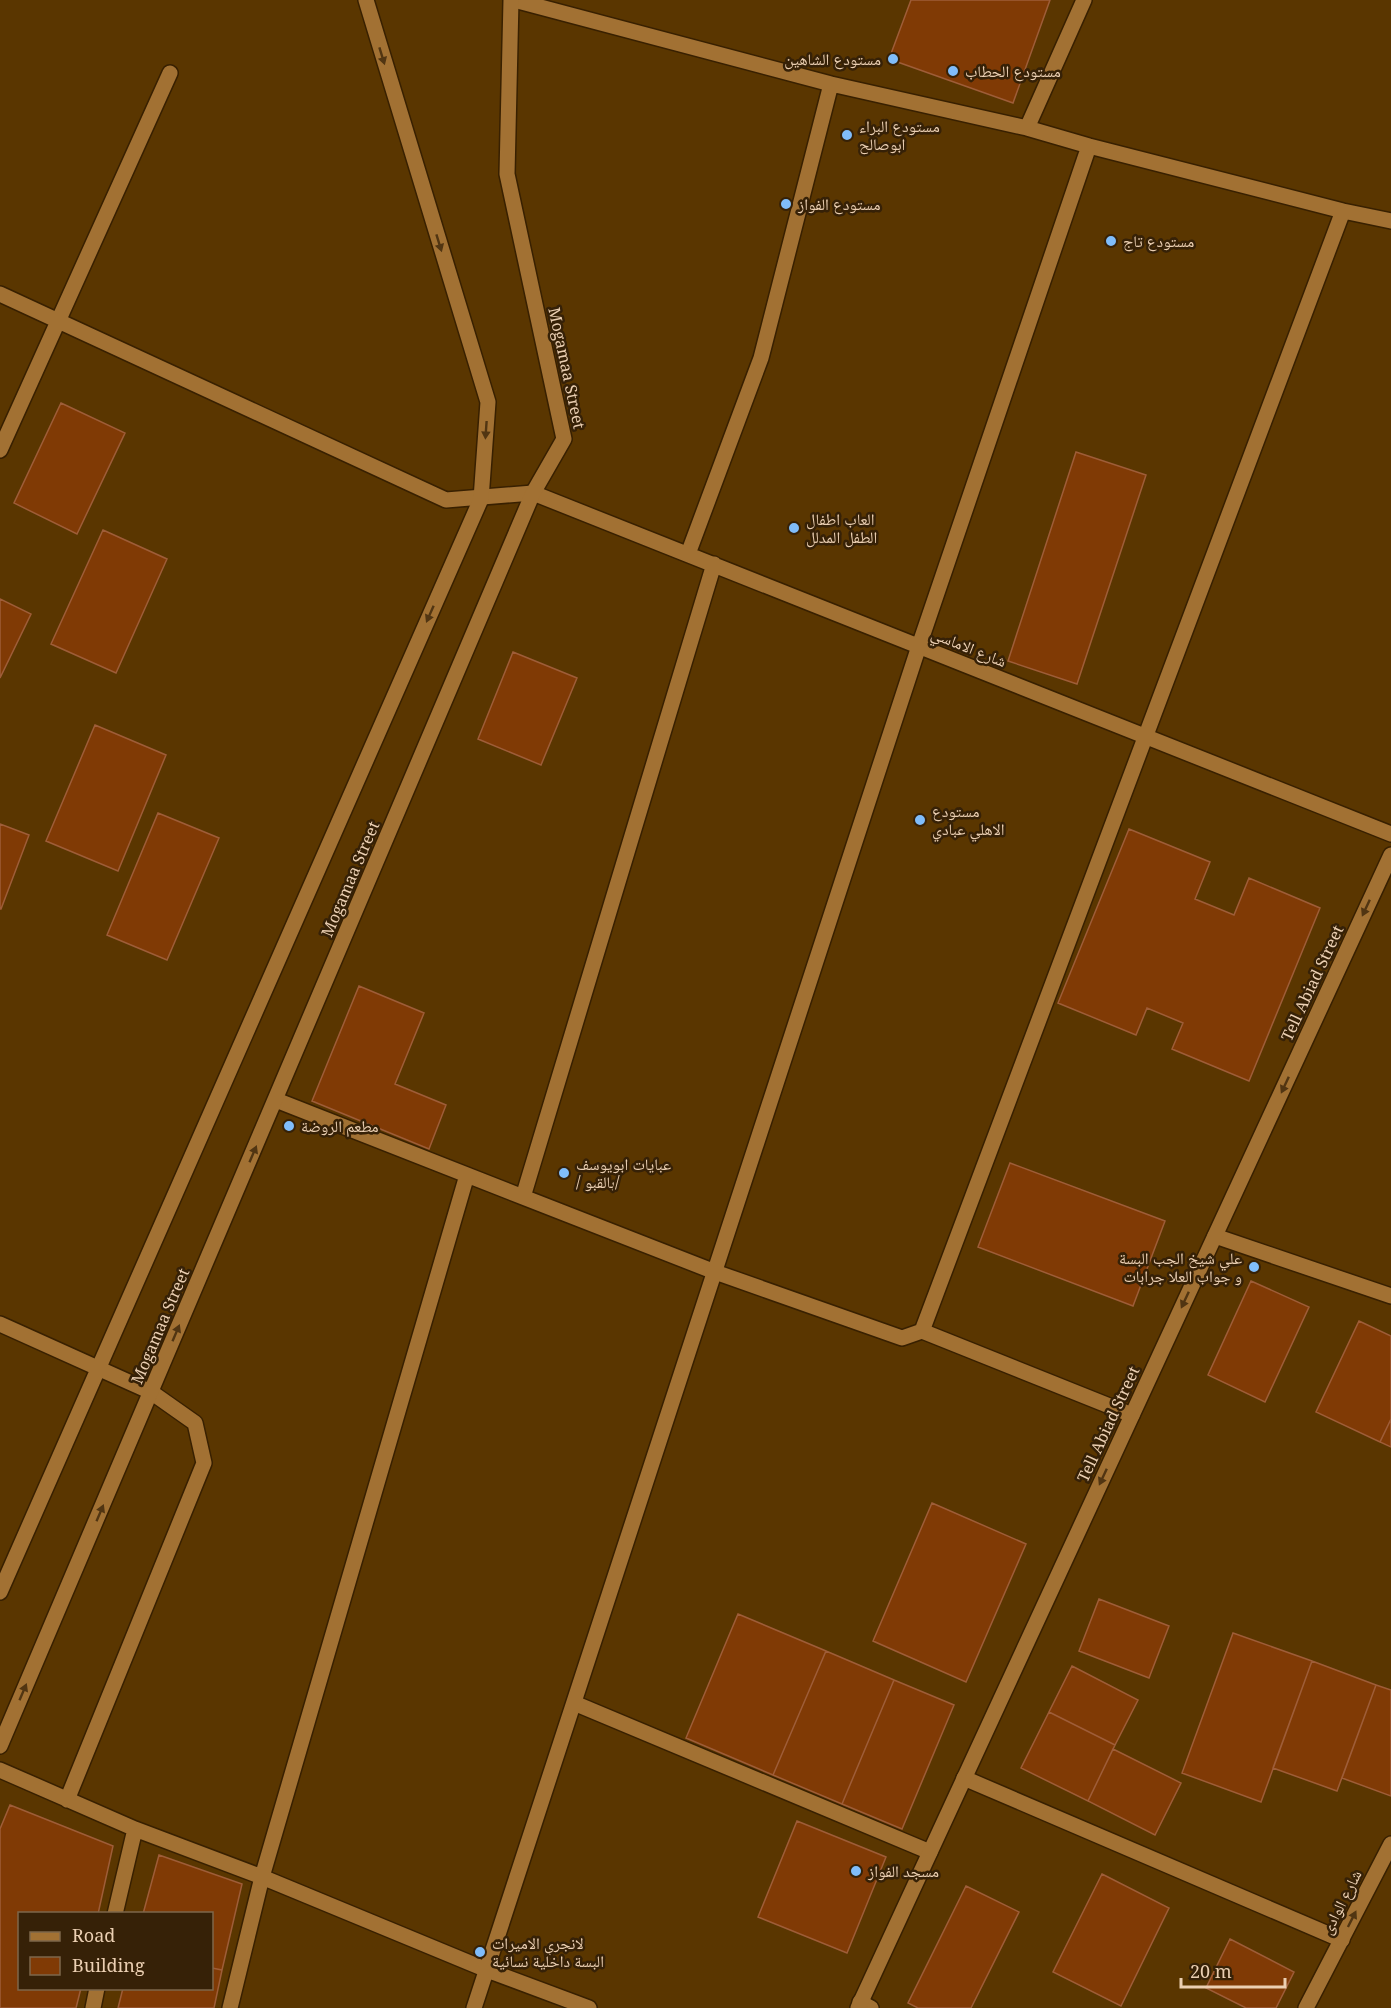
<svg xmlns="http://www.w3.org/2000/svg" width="1391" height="2008" font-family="'Noto Serif','Noto Naskh Arabic',serif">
<rect width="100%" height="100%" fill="#5a3600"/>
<!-- building -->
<path fill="#803a05" stroke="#9e5d38" stroke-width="1.5" d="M911,0H1050L1013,103L889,59Z
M61,403L125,433L77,534L14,503Z
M1076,452L1146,475L1077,684L1008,661Z
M103,530L167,559L116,673L51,644Z
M0,599L31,614L0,678Z
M513,652L577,678L541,765L478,739Z
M95,725L166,755L118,871L46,841Z
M158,813L219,838L167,960L107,935Z
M0,824L29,835L1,909H0Z
M1129,829L1210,862L1195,899L1234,915L1249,878L1320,908L1249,1081L1172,1049L1183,1023L1147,1008L1136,1035L1058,1003Z
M359,986L424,1013L395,1084L446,1105L429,1149L312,1101Z
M1010,1163L1165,1221L1133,1306L978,1247Z
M1251,1281L1309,1307L1265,1402L1208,1375Z
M1359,1321L1391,1336V1419L1380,1442L1316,1412Z
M1391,1419V1447L1380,1442Z
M932,1503L1026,1544L966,1682L873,1641Z
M1099,1599L1169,1626L1149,1678L1079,1651Z
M738,1614L826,1651L773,1775L686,1738Z
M1233,1633L1312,1661L1261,1802L1182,1773Z
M826,1651L894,1680L842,1804L773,1775Z
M1312,1661L1376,1685L1337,1791L1273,1768Z
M1072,1666L1138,1700L1115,1745L1049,1712Z
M894,1680L954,1705L902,1829L842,1804Z
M1376,1685L1391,1690V1796L1342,1778Z
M1049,1712L1115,1745L1088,1801L1021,1768Z
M1113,1749L1181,1783L1155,1835L1088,1801Z
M10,1805L113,1846L98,1914H20V1988H81L76,2008H0V1829Z
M797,1821L886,1857L847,1953L758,1917Z
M159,1855L242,1884L222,1970L212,1968V1914H143Z
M1102,1874L1169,1908L1121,2006L1053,1972Z
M966,1886L1019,1912L971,2008H918L908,2003Z
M1230,1939L1294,1972L1276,2008H1246L1206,1988Z
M212,1968L222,1970L214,2008H118L123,1988H212Z"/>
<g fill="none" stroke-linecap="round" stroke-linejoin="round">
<!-- street casing -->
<g stroke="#382000" stroke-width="18">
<path id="street" d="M514,0L831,84L1027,128L1089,146L1343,211L1391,221
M1027,128L1084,0
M0,294L446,500L533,493L1391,834
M0,450L170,73
M688,554L761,358L831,84
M276,1100L523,1197L714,564
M523,1197L715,1272L902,1338L922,1331L1343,211
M1215,1236L1391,1296
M922,1331L1132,1415
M574,1703L930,1852
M0,1770L135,1829L262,1877L487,1970L589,2008
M964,1778L1342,1940
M67,1800L204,1463L195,1423L151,1392
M115,1914L135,1829
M860,2002L871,2008
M93,2008L97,1988
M230,2008L262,1877L467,1175
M474,2008L919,646L1089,146"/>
</g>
<!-- secondary casing -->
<g stroke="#382000" stroke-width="18">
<path id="secondary" d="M0,1324L151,1392
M0,1592L481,499L488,402L366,0
M0,1746L533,493L564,439L507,174L511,0
M858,2008L1391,855
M1306,2008L1391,1844"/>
</g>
<!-- street -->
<use href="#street" stroke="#a27133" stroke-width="15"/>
<!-- secondary -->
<use href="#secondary" stroke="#a27133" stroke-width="15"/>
</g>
<!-- one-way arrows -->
<defs><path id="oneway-solid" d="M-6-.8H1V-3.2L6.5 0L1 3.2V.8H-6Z" transform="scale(1.5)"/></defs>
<g fill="#513512">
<use href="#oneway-solid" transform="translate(382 56) rotate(73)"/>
<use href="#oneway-solid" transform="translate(439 243) rotate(73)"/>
<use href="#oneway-solid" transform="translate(486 430) rotate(94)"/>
<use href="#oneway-solid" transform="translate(430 614) rotate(114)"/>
<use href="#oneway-solid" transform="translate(1366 908) rotate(115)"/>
<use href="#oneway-solid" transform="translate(1285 1085) rotate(115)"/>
<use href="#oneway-solid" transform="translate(253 1154) rotate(-67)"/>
<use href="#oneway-solid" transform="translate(1185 1300) rotate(115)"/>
<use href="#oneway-solid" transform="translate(176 1333) rotate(-67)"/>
<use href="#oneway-solid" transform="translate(1103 1477) rotate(115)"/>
<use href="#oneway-solid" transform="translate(100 1513) rotate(-67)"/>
<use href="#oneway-solid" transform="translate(23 1692) rotate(-67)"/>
<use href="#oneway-solid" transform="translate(1352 1919) rotate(-63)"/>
</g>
<!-- markers -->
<g fill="#80bdfa" stroke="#362107" stroke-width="2">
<circle cx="893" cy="59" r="6"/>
<circle cx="953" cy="71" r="6"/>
<circle cx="847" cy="135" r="6"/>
<circle cx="786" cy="204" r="6"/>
<circle cx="1111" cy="241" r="6"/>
<circle cx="794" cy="528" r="6"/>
<circle cx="920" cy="820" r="6"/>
<circle cx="289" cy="1126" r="6"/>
<circle cx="564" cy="1173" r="6"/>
<circle cx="1254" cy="1267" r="6"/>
<circle cx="856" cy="1871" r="6"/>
<circle cx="480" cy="1952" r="6"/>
</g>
<g text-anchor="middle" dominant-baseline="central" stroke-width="5" stroke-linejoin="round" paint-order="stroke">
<!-- poi labels -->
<g font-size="16" fill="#ebcfb2" stroke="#362107" text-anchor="start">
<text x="881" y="59" text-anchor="end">مستودع الشاهين</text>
<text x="965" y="71">مستودع الحطاب</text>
<text x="859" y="126">مستودع البراء<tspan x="859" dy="18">ابوصالح</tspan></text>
<text x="798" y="204">مستودع الفواز</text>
<text x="1123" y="241">مستودع تاج</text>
<text x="806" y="519">العاب اطفال<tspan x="806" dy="18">الطفل المدلل</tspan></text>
<text x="932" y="811">مستودع<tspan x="932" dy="18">الاهلي عبادي</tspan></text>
<text x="301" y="1126">مطعم الروضة</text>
<text x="576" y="1164">عبايات ابويوسف<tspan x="576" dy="18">/ بالقبو/</tspan></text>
<text x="1242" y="1258" text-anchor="end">علي شيخ الجب البسة<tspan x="1242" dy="18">و جواب العلا جرابات</tspan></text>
<text x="868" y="1871">مسجد الفواز</text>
<text x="492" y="1943">لانجري الاميرات<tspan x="492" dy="18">البسة داخلية نسائية</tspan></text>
</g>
<!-- street labels -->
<g font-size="16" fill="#ebcfb2" stroke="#362107">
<text transform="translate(567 368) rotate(78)">Mogamaa Street</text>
<text transform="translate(969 647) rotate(22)">شارع الاماسي</text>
<text transform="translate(350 879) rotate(-67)">Mogamaa Street</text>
<text transform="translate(1312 983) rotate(-65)">Tell Abiad Street</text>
<text transform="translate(160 1326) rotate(-67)">Mogamaa Street</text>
<text transform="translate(1108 1424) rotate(-65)">Tell Abiad Street</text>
<text transform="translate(1341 1902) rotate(-63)">شارع الوادى</text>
</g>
</g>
<!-- legend -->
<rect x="18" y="1912" width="195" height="78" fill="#362107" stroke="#7e674b" stroke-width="1.5"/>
<rect x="30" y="1932" width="30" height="9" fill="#a27133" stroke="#7e674b" stroke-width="1.5"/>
<text x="72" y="1942" font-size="18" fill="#ebcfb2">Road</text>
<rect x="30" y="1957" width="30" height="18" fill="#803a05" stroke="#7e674b" stroke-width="1.5"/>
<text x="72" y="1972" font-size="18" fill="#ebcfb2">Building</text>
<!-- scale -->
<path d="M1181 1978v9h104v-9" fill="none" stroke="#ebcfb2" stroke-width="3"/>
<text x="1190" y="1978" font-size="18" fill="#ebcfb2" stroke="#362107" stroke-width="4.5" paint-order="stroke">20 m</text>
</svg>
